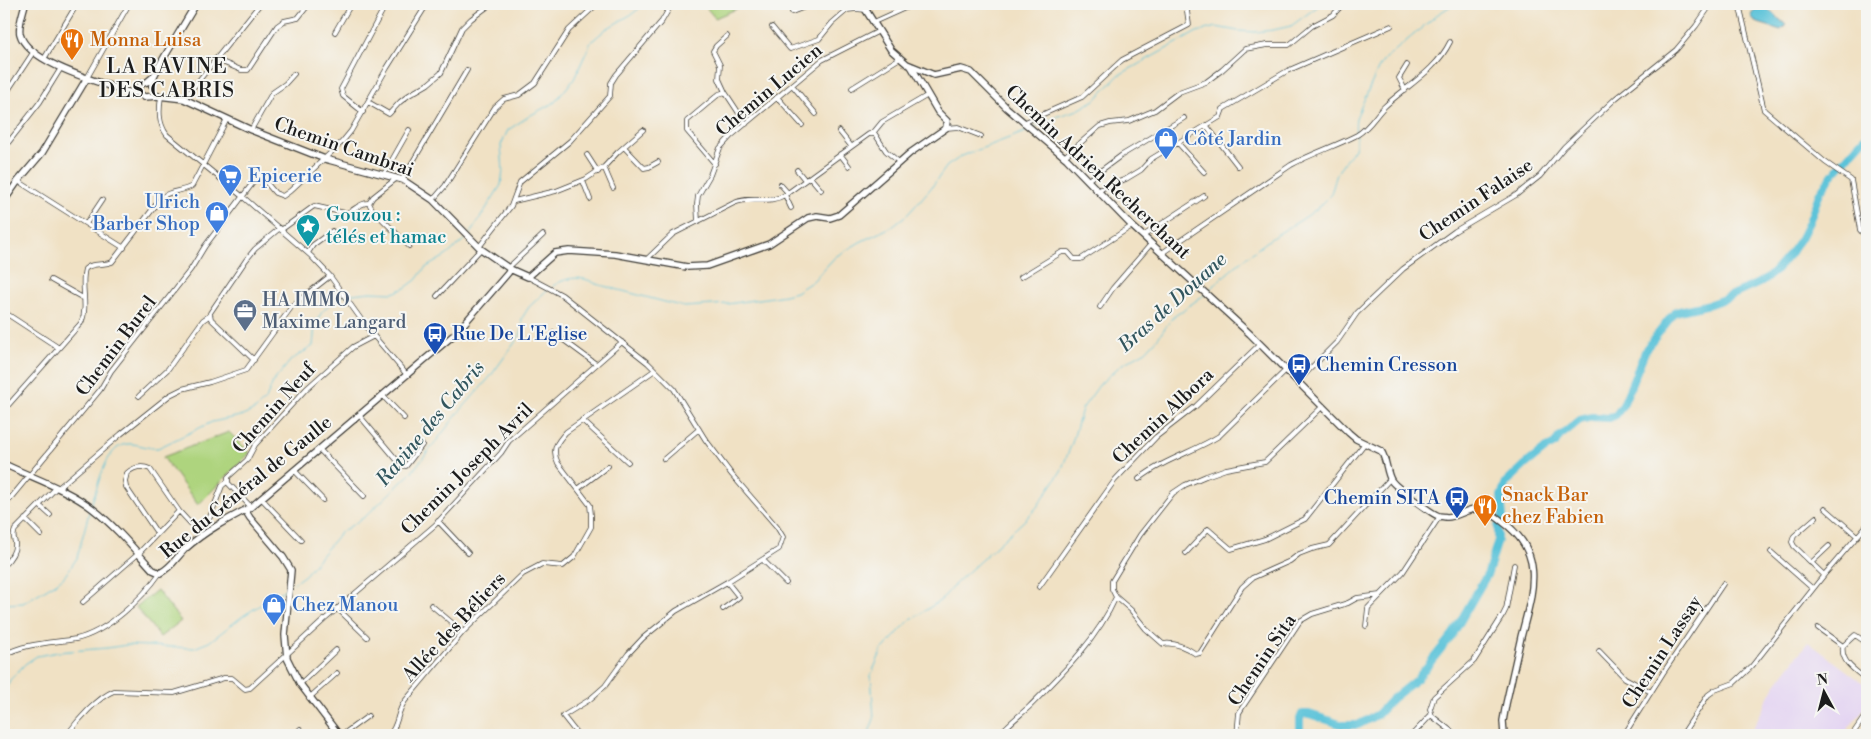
<svg xmlns="http://www.w3.org/2000/svg" width="1871" height="739" font-family="'Libre Bodoni',serif">
<rect width="100%" height="100%" fill="#f6f6f2"/>
<filter id="ink" filterUnits="userSpaceOnUse"><feTurbulence type="fractalNoise" baseFrequency=".02" numOctaves="2"/><feDisplacementMap in="SourceGraphic" scale="10" xChannelSelector="R" yChannelSelector="G"/><feConvolveMatrix kernelMatrix="1 2 1 2 8 2 1 2 1" color-interpolation-filters="sRGB"/></filter>
<filter id="wash" filterUnits="userSpaceOnUse"><feTurbulence type="fractalNoise" baseFrequency=".0096" numOctaves="4" result="noise"/><feDisplacementMap in="SourceGraphic" scale="20" xChannelSelector="R" yChannelSelector="G"/><feGaussianBlur stdDeviation="1.12" result="paint"/><feColorMatrix in="noise" values="0 0 0 0 0 0 0 0 0 0 0 0 0 0 0 0 0 1.4 0 .05"/><feComposite in="paint" operator="in"/></filter>
<g filter="url(#wash)">
<rect width="100%" height="100%" fill="#f0e1c4"/>
<!-- built -->
<path fill="#e3d3f2" d="M1808,642L1867,686V705L1843,735H1746L1752,730L1774,687Z"/>
<!-- green -->
<path fill="#aed47e" stroke="#65784d" d="M703,4H748L715,18Z
M229,432L250,453L198,505L163,457Z
M157,590L181,621L160,637L136,607Z"/>
<!-- water -->
<path fill="#5cc3d9" stroke="#3c707a" d="M1759,4H1762L1786,25L1781,30L1755,22L1751,15Z"/>
<g fill="none" stroke-linecap="round" stroke-linejoin="round">
<!-- stream -->
<path stroke="#5cc3d9" stroke-width="1" d="M1034,128L1058,116L1078,110L1095,100L1119,75L1197,32L1216,27L1238,31L1256,32L1273,30L1291,26L1321,4
M470,234L501,185L503,171L501,145L508,130L531,115L555,102L574,79L591,42L606,29L632,14L645,4
M553,286C566,277 582,275 596,284L684,307L728,304L785,295L796,292L813,281L835,257L860,242L891,227L909,213L931,188L947,166L962,156L1030,130
M1207,292C1227,272 1249,255 1272,238C1291,225 1312,216 1328,198C1334,190 1334,179 1339,170C1343,161 1351,156 1355,148C1358,141 1354,128 1356,118L1378,69L1384,60L1438,14L1454,4
M91,505C98,488 105,446 127,444C138,443 147,449 158,448L212,422L245,415L256,409L266,399L273,382L291,360L313,346L315,324L322,312L333,301L343,295L370,292L393,293L405,288L416,280L425,268L447,255L466,238
M294,583L305,575L340,533L366,516L411,473L459,412L490,377L521,334L522,318L529,307L547,290
M4,604L23,603L56,583L64,577L77,558L90,509
M4,702L5,690L10,680L25,664L37,656L58,652L107,648L127,645L194,648L209,642L243,616L287,588
M868,735L874,719L871,675L882,650L908,622L941,600L956,583L1027,518L1037,507L1061,471L1072,443L1082,409L1100,384L1121,365L1146,351L1158,338L1172,318L1204,295"/>
<!-- river -->
<path stroke="#5cc3d9" stroke-width="8" d="M1837,169L1867,136
M1300,735V719L1302,714H1309L1343,725H1358L1378,714L1392,699L1417,679L1453,634L1488,573L1498,540V526L1503,517L1501,496L1506,483L1526,464L1545,449L1555,444L1559,437L1580,420L1592,417L1609,418L1616,415L1623,405L1646,349L1675,312L1710,304L1724,299L1763,281L1774,272L1789,255L1801,238L1809,222L1820,192L1833,174"/>
</g>
</g>
<g filter="url(#ink)">
<g fill="none" stroke-linecap="round" stroke-linejoin="round">
<!-- street casing -->
<g stroke="#3c3a35" stroke-width="5.5">
<path id="street" d="M1739,4L1764,110L1825,162L1851,180L1860,230L1867,238
M865,8L875,4
M792,12L813,4
M874,22L914,4
M772,27L790,49L819,39L832,23L847,10L856,9L867,10
M335,32L351,4
M727,36L716,46L713,51L720,65L719,79L725,92L746,124
M44,59L77,4
M215,59L241,70H248L277,26L284,21L298,18L309,4
M87,78L129,4
M792,85L816,114
M852,88L900,58
M1405,90L1399,78L1407,65
M7,92L34,51
M161,96C159,110 158,123 167,135L243,197L311,256L330,276L368,329L407,375
M777,97L802,125
M184,99L260,4
M368,102L389,114L400,102L409,95L428,84L441,73L462,28L471,19L491,4
M363,112L343,96L341,89L386,4
M1023,123L1082,97L1122,60L1189,25L1186,4
M1206,125L1238,166
M946,128L958,127L981,136
M251,130L272,93L285,84L294,74
M839,131L851,146
M873,133L882,122L928,95
M1178,143L1204,172
M624,147L644,168L649,167L658,162
M4,148L40,102L61,68
M840,154L849,166
M587,155L598,172
M1064,157L1100,126L1110,123L1129,121L1155,110L1179,92L1206,82L1222,70L1245,49L1267,45H1289L1312,26L1333,15L1343,4
M715,164L687,131V121L719,94L725,92
M604,167L613,188
M797,170L805,180
M384,174L409,130
M810,177L821,190
M397,178L373,197L369,203L372,209L409,246
M402,180L467,70
M1088,180L1122,155L1184,118
M18,181L124,248
M583,181L590,199
M780,184L788,193
M1096,191L1126,179L1141,170L1151,159L1220,117L1223,109L1287,71L1391,26
M785,195L791,208
M433,200L445,186L495,107L504,99L519,95L535,83L569,30L597,4
M514,201L556,191L586,179L604,167L618,152L643,130
M698,222L697,204L698,196L710,175L720,148L731,136L822,60L879,31
M86,224L102,200
M281,230L314,206L345,213C354,212 359,202 369,203
M1143,236L1204,196
M479,247L511,206L520,182L570,141L610,96L611,83L616,75L662,21L670,7L676,4
M308,253L313,245L332,231
M1162,253L1291,165C1313,153 1336,146 1357,135C1369,128 1375,116 1384,107C1406,86 1436,71 1450,42
M647,259L673,234L734,203C751,195 768,205 785,195L869,134H875L886,151L899,162
M509,267L543,235
M528,277L562,295L648,363L674,389L705,439L732,475L777,527L783,537L779,549L727,582L676,611L643,638L628,654L605,686L589,700L563,716L578,735
M1021,277L1062,252H1068L1074,259H1081L1132,226
M51,280L83,298
M437,296L481,249
M1100,307L1113,288L1151,244
M4,312L59,348
M554,333L596,364
M254,360L211,319L210,313L246,260L255,249L280,228
M1298,381L1337,342L1357,313L1403,269L1455,231L1516,195L1540,176L1564,147L1616,98L1676,50L1696,26L1709,7L1716,4
M382,395L404,418
M139,396L168,369L203,320L209,316
M4,410L81,323C89,307 80,286 85,269C92,262 103,266 112,262L162,197C171,190 182,192 192,186L227,119
M359,415L401,465L406,466L422,445
M582,420L628,462
M319,449L364,496
M664,459L699,429
M294,470L323,500
M1139,479C1163,460 1193,452 1219,436L1286,370
M58,488L121,434L170,395L182,389L210,382L246,370L293,305L330,276
M578,489L608,466
M261,498L301,540
M39,505L50,515
M4,506L100,390L111,371L191,269L205,246L252,184L257,174L260,175L275,193L283,196L290,191L342,142L351,131L387,68L427,4
M251,507L228,483V477L247,460L255,445L306,389L353,347L374,336
M1825,508L1857,536
M1816,517L1794,536L1792,542L1794,546L1824,575
M25,519L41,535
M438,521L468,553
M199,532L208,522L222,486L228,481
M157,533L126,487L125,481L127,473C134,467 141,465 150,469L179,511L202,536
M1771,552L1813,589
M1186,553L1208,529L1231,549L1265,539L1305,519L1365,443
M763,560L786,583
M1811,563L1829,546
M4,565C10,559 16,552 15,543C14,537 12,536 15,530L56,488
M1039,587L1115,480L1156,437L1196,406L1260,344
M1116,597L1131,610L1146,629L1163,644C1174,642 1187,648 1196,654L1200,653L1242,587L1252,578L1290,561L1299,554L1312,549L1329,545L1390,479
M83,602L138,554L179,511
M431,605L463,632
M337,608L367,637
M723,609L739,597L727,582
M1366,626L1368,608L1403,572L1440,516
M1818,628L1843,646
M1843,646C1840,662 1856,671 1867,680
M1843,646L1855,635L1867,643
M1599,651L1625,678L1651,692
M4,655C25,643 52,643 76,639C107,632 142,599 160,573
M300,684L336,650
M309,698L337,673
M1432,716L1430,709L1434,697L1474,661L1503,615L1506,609L1514,565
M300,729L304,735
M67,735C77,721 98,697 114,691L174,693L224,678H232L245,689L250,688L324,620L435,525L501,453L509,441L622,342
M342,735L368,716
M389,735C399,725 396,713 405,701L463,632L523,574L542,564L563,566L574,557L591,527V515L590,505L558,463C551,449 557,442 566,432L655,370
M999,735C1008,724 1019,716 1030,706C1062,674 1097,640 1116,597L1112,589V581L1140,535L1173,493L1185,485L1206,476L1226,469L1265,462L1323,406
M1237,735L1239,713L1242,708L1300,621L1312,614L1348,603L1357,598L1380,595
M1412,735L1430,716H1432L1456,735
M1624,735L1663,673L1723,584
M1682,735L1708,695L1715,690L1734,683L1752,666L1824,575L1867,525
M1852,735L1867,713"/>
</g>
<!-- secondary casing -->
<g stroke="#3c3a35" stroke-width="8">
<path id="secondary" d="M25,4C23,13 18,25 20,34C27,63 102,83 128,92L139,93L144,97L159,96L184,99L251,130L325,159L403,180L433,200L481,249L510,269L528,277L555,253L569,251L615,254L687,267L707,266L769,244L808,218L817,216L830,218L839,215L910,153L946,128L947,121L938,112L911,66
M862,4L891,50L907,64L934,75L961,69L971,72L1007,108L1067,159L1132,226L1250,334L1349,433L1356,439L1381,451C1387,460 1386,471 1391,480C1394,486 1432,514 1439,516C1440,516 1446,517 1447,517C1458,517 1469,507 1480,509C1489,510 1496,517 1503,522C1547,554 1532,594 1521,637C1516,659 1511,682 1506,704L1503,721L1504,735
M152,85L154,76L159,66L196,4
M139,93L138,89L141,84L147,82L153,77
M4,201L18,181L42,153L87,78
M4,464C33,478 67,489 93,509C116,527 134,549 153,570L160,573C171,568 177,557 185,549C205,531 228,519 251,507L456,333L508,273L510,269
M245,510L250,518L283,557L291,570L285,635L287,658L300,684L339,735"/>
</g>
<!-- street -->
<use href="#street" stroke="#fff" stroke-width="4"/>
<!-- secondary -->
<use href="#secondary" stroke="#fff" stroke-width="5.5"/>
</g>
</g>
<!-- icons -->
<defs>
<g id="restaurant-pin" transform="scale(1.25)"><path d="M0 17L-7.5 6A9.5 9.5 0 1 1 7.5 6Z" fill="#e8710a" stroke="#f6f6f2"/><path d="M-5-6h1v4h1v-4h1v4h1v-4h1v5L-1.5 .5V6h-2V.5L-5-1ZM5-6V6H3V1.5H1.5Q1.5-4 5-6Z" fill="#fff"/></g>
<g id="shop-pin" transform="scale(1.25)"><path d="M0 17L-7.5 6A9.5 9.5 0 1 1 7.5 6Z" fill="#3f7fe0" stroke="#f6f6f2"/><path d="M-5-2.5h2.3a2.7 3.5 0 0 1 5.4 0H5L5.5 6h-11ZM-1.5-2.5h3a1.5 2.3 0 0 0-3 0Z" fill="#fff"/></g>
<g id="supermarket-pin" transform="scale(1.25)"><path d="M0 17L-7.5 6A9.5 9.5 0 1 1 7.5 6Z" fill="#3f7fe0" stroke="#f6f6f2"/><path d="M-6-5.5h2.5l.6 2H6L4.5 2H-2.5L-4.4-4H-6ZM-1.5 3.2a1.3 1.3 0 1 0 .1 0ZM3 3.2a1.3 1.3 0 1 0 .1 0Z" fill="#fff"/></g>
<g id="sight-pin" transform="scale(1.25)"><path d="M0 17L-7.5 6A9.5 9.5 0 1 1 7.5 6Z" fill="#0f9aa8" stroke="#f6f6f2"/><path d="M0-6L1.8-2.2L6-1.7L2.9 1.2L3.7 5.4L0 3.3L-3.7 5.4L-2.9 1.2L-6-1.7L-1.8-2.2Z" fill="#fff"/></g>
<g id="office-pin" transform="scale(1.25)"><path d="M0 17L-7.5 6A9.5 9.5 0 1 1 7.5 6Z" fill="#5c6f8a" stroke="#f6f6f2"/><path d="M-6-3h4V-5.5h4V-3h4V5H-6ZM-1-4.5V-3h2v-1.5ZM-6 0V1H6V0Z" fill="#fff"/></g>
<g id="bus-pin" transform="scale(1.25)"><path d="M0 17L-7.5 6A9.5 9.5 0 1 1 7.5 6Z" fill="#1a4fb4" stroke="#f6f6f2"/><path d="M-5-6H5V4H4V6H2V4H-2V6H-4V4H-5ZM-3.5-4V0h7V-4ZM-3.5 1.2v1.5H-2V1.2ZM2 1.2v1.5H3.5V1.2Z" fill="#fff"/></g>
</defs>
<g fill-rule="evenodd">
<use href="#restaurant-pin" x="72" y="40"/>
<use href="#shop-pin" x="1166" y="139"/>
<use href="#supermarket-pin" x="230" y="176"/>
<use href="#shop-pin" x="217" y="213"/>
<use href="#sight-pin" x="308" y="226"/>
<use href="#office-pin" x="245" y="311"/>
<use href="#bus-pin" x="435" y="334"/>
<use href="#bus-pin" x="1299" y="365"/>
<use href="#bus-pin" x="1457" y="498"/>
<use href="#restaurant-pin" x="1485" y="506"/>
<use href="#shop-pin" x="274" y="605"/>
</g>
<g text-anchor="middle" dominant-baseline="central" stroke-width="4" stroke-linejoin="round" paint-order="stroke">
<!-- food labels -->
<g font-size="19" fill="#c56008" stroke="#f6f6f2" text-anchor="start">
<text x="90" y="40">Monna Luisa</text>
<text x="1502" y="495">Snack Bar<tspan x="1502" dy="22">chez Fabien</tspan></text>
</g>
<!-- street labels -->
<g font-size="19" fill="#1c1c1c" stroke="#f6f6f2">
<text transform="translate(769 90) rotate(-40)">Chemin Lucien</text>
<text transform="translate(344 147) rotate(19)">Chemin Cambrai</text>
<text transform="translate(1098 172) rotate(43)">Chemin Adrien Recherchant</text>
<text transform="translate(1476 200) rotate(-34)">Chemin Falaise</text>
<text transform="translate(116 346) rotate(-53)">Chemin Burel</text>
<text transform="translate(274 408) rotate(-48)">Chemin Neuf</text>
<text transform="translate(1163 416) rotate(-43)">Chemin Albora</text>
<text transform="translate(467 469) rotate(-45)">Chemin Joseph Avril</text>
<text transform="translate(246 487) rotate(-39)">Rue du Général de Gaulle</text>
<text transform="translate(454 627) rotate(-47)">Allée des Béliers</text>
<text transform="translate(1662 652) rotate(-57)">Chemin Lassay</text>
<text transform="translate(1262 660) rotate(-56)">Chemin Sita</text>
</g>
<!-- shop labels -->
<g font-size="19" fill="#366cbe" stroke="#f6f6f2" text-anchor="start">
<text x="1184" y="139">Côté Jardin</text>
<text x="248" y="176">Epicerie</text>
<text x="200" y="202" text-anchor="end">Ulrich<tspan x="200" dy="22">Barber Shop</tspan></text>
<text x="292" y="605">Chez Manou</text>
</g>
<!-- culture labels -->
<g font-size="19" fill="#0d838f" stroke="#f6f6f2" text-anchor="start">
<text x="326" y="215">Gouzou :<tspan x="326" dy="22">télés et hamac</tspan></text>
</g>
<!-- service labels -->
<g font-size="19" fill="#4e5e75" stroke="#f6f6f2" text-anchor="start">
<text x="262" y="300">HA IMMO<tspan x="262" dy="22">Maxime Langard</tspan></text>
</g>
<!-- transit labels -->
<g font-size="19" fill="#164399" stroke="#f6f6f2" text-anchor="start">
<text x="452" y="334">Rue De L'Eglise</text>
<text x="1316" y="365">Chemin Cresson</text>
<text x="1440" y="498" text-anchor="end">Chemin SITA</text>
</g>
<!-- water labels -->
<g font-size="20" font-style="italic" fill="#32565e" stroke="#f6f6f2">
<text transform="translate(1173 303) rotate(-42)">Bras de Douane</text>
<text transform="translate(431 424) rotate(-50)">Ravine des Cabris</text>
</g>
<!-- quarter labels -->
<g font-size="21" letter-spacing="1" fill="#1c1c1c" stroke="#f6f6f2">
<text x="167" y="67">LA RAVINE<tspan x="167" dy="24">DES CABRIS</tspan></text>
</g>
</g>
<!-- margin -->
<rect width="1871" height="739" fill="none" stroke="#f6f6f2" stroke-width="20"/>
<!-- north arrow -->
<g transform="translate(1824 692) rotate(353)" stroke="#f6f6f2" stroke-width="4" paint-order="stroke">
<path d="M0-4L9 19L0 12L-9 19Z" fill="#1c1c1c"/>
<text y="-8" font-size="14" font-weight="bold" text-anchor="middle" fill="#1c1c1c">N</text>
</g>
</svg>
